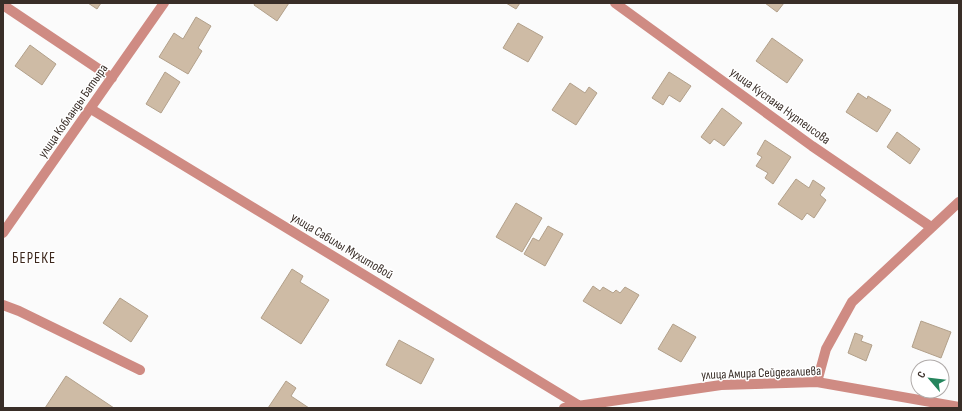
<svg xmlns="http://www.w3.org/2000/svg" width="962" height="411" font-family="'Sofia Sans Condensed',sans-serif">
<rect width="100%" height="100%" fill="#fbfbfb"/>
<!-- building -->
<path fill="#cebba5" stroke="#b2a08a" d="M88,3H101L97,9Z
M255,3H289L277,21L254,5Z
M506,3H520L516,9Z
M765,3H784L777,12Z
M196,17L211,26L198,48L202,51L188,74L159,57L174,33L183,39Z
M518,23L543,37L528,62L503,48Z
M772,38L803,60L787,83L756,61Z
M30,45L56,64L42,85L15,66Z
M165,72L180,82L161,113L146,104Z
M669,72L691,86L680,102L669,95L663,105L652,98Z
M570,83L585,93L589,87L597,93L576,125L552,110Z
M858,93L867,99L868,96L891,110L877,132L846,112Z
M722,108L742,123L724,146L714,139L710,144L701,137Z
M897,132L920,149L910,164L887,147Z
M765,140L791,157L773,184L765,178L768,173L756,166L762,157L757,154Z
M796,179L809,188L813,180L825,188L820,195L826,200L814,218L807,213L802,220L778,204Z
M516,203L542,218L522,252L496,237Z
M548,226L563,234L545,266L524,254L533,238L539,241Z
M292,269L303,276L300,282L329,300L301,344L261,318Z
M593,286L600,291L603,287L613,293L616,290L620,293L625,287L639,295L621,324L583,301Z
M120,298L148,316L131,342L103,323Z
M921,321L951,332L941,358L912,347Z
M673,324L696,337L681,362L658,349Z
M855,333L863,336L861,341L872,345L866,361L848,353Z
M399,340L434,359L421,384L386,365Z
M66,376L114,408H45Z
M286,381L296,388L291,396L309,408H268Z"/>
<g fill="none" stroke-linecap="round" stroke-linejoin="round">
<!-- minor -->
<path stroke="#cf8b83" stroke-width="10" d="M615,3L812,146L931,227
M3,5L112,78
M91,109L583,408
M3,233L164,3
M3,305L19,311L140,370
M817,382L826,349L852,302L959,202
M564,408L721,385L817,382L959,407"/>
</g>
<g text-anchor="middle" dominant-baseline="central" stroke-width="3" stroke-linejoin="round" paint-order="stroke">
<!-- street labels -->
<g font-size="13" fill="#392e28" stroke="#fff">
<text transform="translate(780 106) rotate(36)">улица Куспана Нурпеисова</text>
<text transform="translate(73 111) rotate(-55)">улица Кобланды Батыра</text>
<text transform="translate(342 246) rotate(31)">улица Сабилы Мухитовой</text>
<text transform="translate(761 373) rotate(-2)">улица Амира Сейдегалиева</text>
</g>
<!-- quarter labels -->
<g font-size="15" letter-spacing="1" fill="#3d281d" stroke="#fff">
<text x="34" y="258">БЕРЕКЕ</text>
</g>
</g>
<!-- border -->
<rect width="962" height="411" fill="none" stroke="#392e28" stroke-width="8"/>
<!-- north arrow -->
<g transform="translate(930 379) rotate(298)"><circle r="19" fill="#ffffff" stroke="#b0aba9"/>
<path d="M0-3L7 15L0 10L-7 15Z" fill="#25855d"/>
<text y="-6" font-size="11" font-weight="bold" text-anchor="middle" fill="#392e28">С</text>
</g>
</svg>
